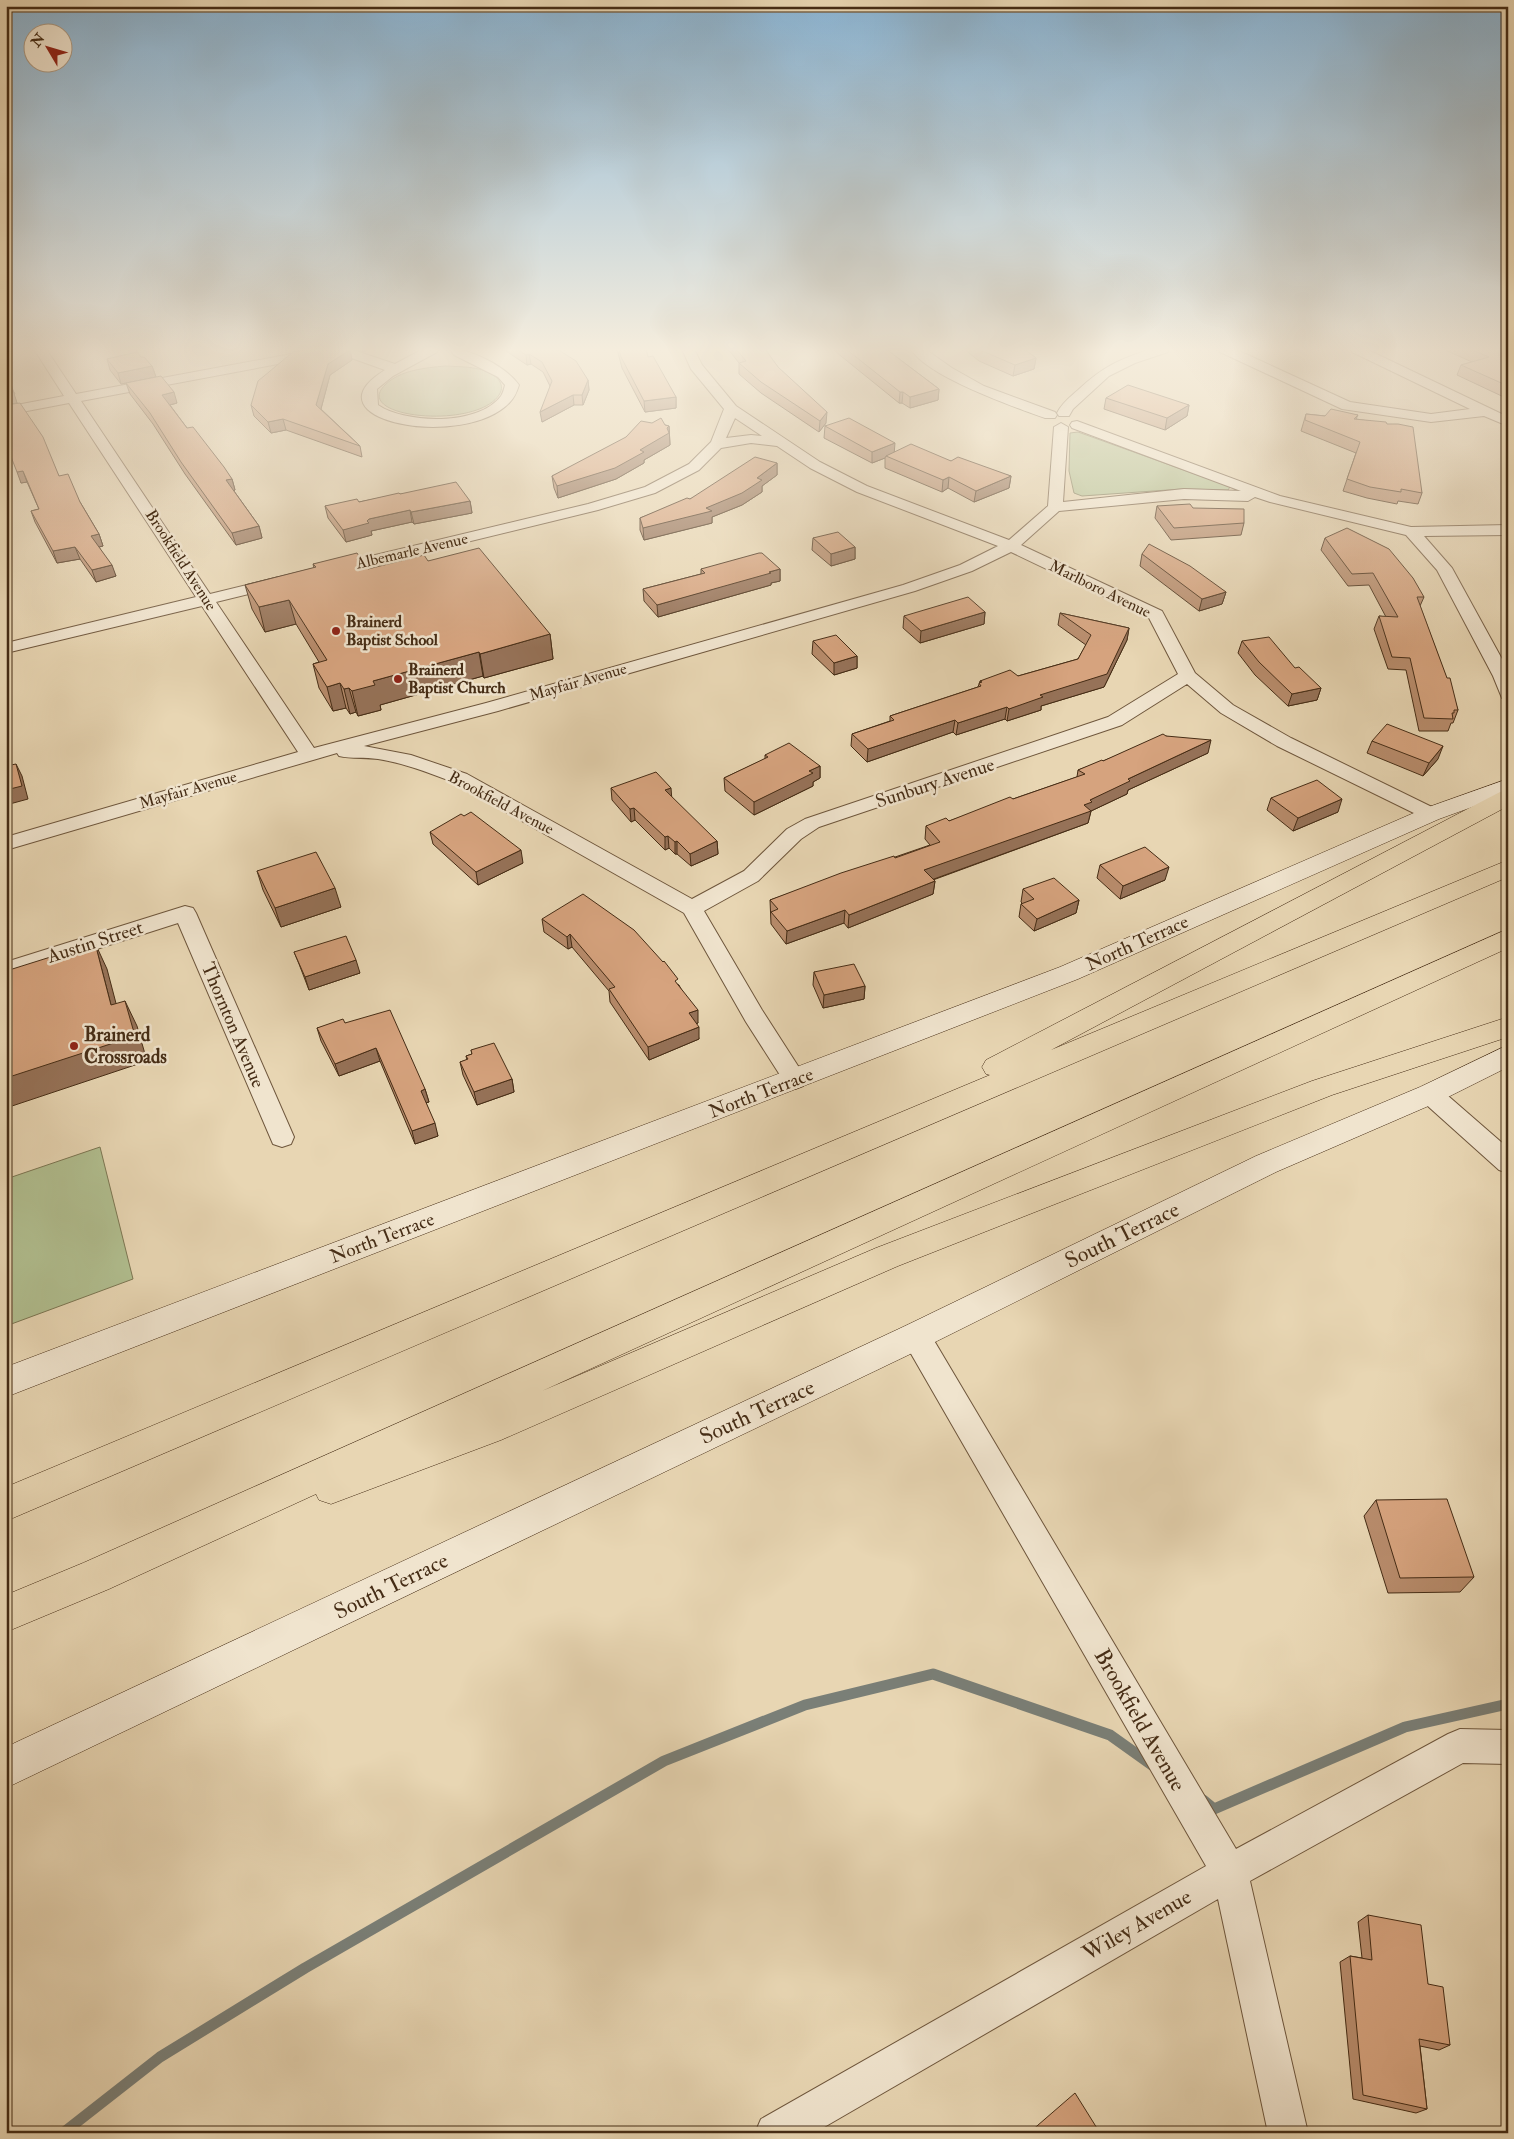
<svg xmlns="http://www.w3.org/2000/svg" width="1514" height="2139" font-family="'IM FELL Double Pica',serif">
<rect width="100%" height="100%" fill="#e8d6b3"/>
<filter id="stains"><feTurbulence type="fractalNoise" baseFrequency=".004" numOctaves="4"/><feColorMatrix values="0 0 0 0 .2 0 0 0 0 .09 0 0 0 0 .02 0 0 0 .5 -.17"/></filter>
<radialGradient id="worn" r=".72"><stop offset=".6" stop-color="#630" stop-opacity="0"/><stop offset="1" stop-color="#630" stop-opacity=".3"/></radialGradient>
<!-- green -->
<path fill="#b1bf90" stroke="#7b7652" d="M445,366C462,367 484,366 497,378C502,383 503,389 499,395C476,430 351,418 385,385C400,370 425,368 445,366Z
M1078,432L1220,483L1230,487L1228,490L1182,489L1082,496L1074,493L1069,471L1070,433Z
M100,1147L133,1279L6,1326V1179Z"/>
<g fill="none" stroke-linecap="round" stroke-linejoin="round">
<!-- stream -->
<path stroke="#7a7f77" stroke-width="11" d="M1203,1800L1214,1809L1405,1727L1508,1704
M63,2133L160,2057L305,1968L664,1761L805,1705L933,1674L1110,1735L1152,1765"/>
<!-- street casing -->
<g stroke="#6e563c" stroke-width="2">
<path id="street" d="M34,349H46L76,394L318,349H350L395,364L423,349H438L437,352L393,376L377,389L378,405C406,424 479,426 501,396C503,393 504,389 505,385L498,377L454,355L450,349C472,349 506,367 519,385C517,391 515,397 510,402C465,451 302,421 385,370L343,355L321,356L81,401L210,594L279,577L285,579L287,582L285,585L216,602L314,748L486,703L903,585L960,565L998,546L857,492L810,468L777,446L751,443L721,448L699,470L655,493L598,510L331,575L325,573L323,570L325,567L588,504L645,487L689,464L711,442L724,409L691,369L682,349H694L702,365L736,406L820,462L867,486L1009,540L1048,506L1054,427L1061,423L1068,427L1063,502L1184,489L1241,491L1072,428L1070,425L1072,422L1077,421L1280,496L1411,527L1508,525V535L1424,536L1452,568L1508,670V699L1502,698L1493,676L1437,570L1406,535L1270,502L1255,497L1248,501L1184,499L1059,511L1021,545L1162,611L1195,673L1233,705L1291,738L1438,810L1441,814L1438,818L1431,820L1424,818L1277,746L1221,713L1187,684L1122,725L819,827L801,839L758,881L704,911L762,1010L807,1080L803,1086L795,1089L787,1086L746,1022L684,913L453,782C429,773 404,763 378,759C365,757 352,759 339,756L337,753L6,850V837L298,752L202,606L6,653V643L196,597L69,403L6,415V407L64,396ZM735,418L762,436L751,435L726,438ZM1011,552L1149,618L1178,674L1108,717L805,819L787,829L744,871L692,899L467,774L411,755L364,746L498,711L915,591L972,571Z
M911,349H925L952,368L984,386L1055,412L1057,415L1055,418H1045C1014,407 926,376 911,349Z
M1151,349H1169L1168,352L1135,363L1109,376L1073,409L1069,416H1059L1057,413C1062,403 1070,397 1078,390C1104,366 1118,360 1151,349Z
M1219,349H1235L1350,402L1431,414L1470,409L1352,352L1351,349H1366L1508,417V426L1484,416L1431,422L1342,409L1220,352Z
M185,906L193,908L196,913L294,1137L291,1144L282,1147L273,1144L270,1137L178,923L6,978V962Z
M1430,1085L1439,1088L1508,1148V1173L1499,1170L1421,1100L1418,1094L1421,1088Z
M916,1324L926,1327L1236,1849L1448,1734L1460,1729L1508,1730V1764L1463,1763L1250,1881L1308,2133H1268L1218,1899L814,2133H755L761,2119L1206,1866L906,1345L902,1336L906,1327Z"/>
</g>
<!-- secondary casing -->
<g stroke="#452c15" stroke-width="1">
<path id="secondary" d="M1508,779V794L1439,819L1078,979L6,1397V1367L1060,967L1423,809Z
M1508,1045V1067L1440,1101L1276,1172L927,1346L6,1788V1747L905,1326L1256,1156L1420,1087Z"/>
</g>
<!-- highway casing -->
<g stroke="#452c15" stroke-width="1">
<path id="highway" d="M1508,790V806L1051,1050L1508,860V877L6,1521V1487L990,1075L986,1074L982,1067L986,1060L1500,792Z
M1508,929V948L542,1391L876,1248L1312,1081L1508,1017V1037L1332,1095L898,1266L501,1440L331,1504L319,1500L316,1494L109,1589L6,1632V1595L83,1563Z"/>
</g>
<!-- street -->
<use href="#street" fill="#f0e4ce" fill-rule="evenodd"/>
<!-- secondary -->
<use href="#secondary" fill="#f0e4ce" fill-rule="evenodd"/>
<!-- highway -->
<use href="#highway" fill="#e8d6b3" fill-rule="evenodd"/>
</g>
<!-- wall -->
<path fill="#b88c6c" stroke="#452c15" d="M355,349H369L364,352Z
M503,349H557L588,380L589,390L583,405H574L542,422L550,386L543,372L531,364L527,365Z
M617,349H646L648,357L676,397V408L645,412L622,368Z
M728,349H765L778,367L826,423L819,432L761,393L739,374V363Z
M836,349H886L939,389L938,400L910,408L902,403H899L836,352Z
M964,349H1024L1036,358L1034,369L1013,376L979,361Z
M1443,349H1508V399L1457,375L1461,365L1472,362Z
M350,350L352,360L330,375L321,409L360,446L362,457L286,430L271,433L254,416L251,405Z
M141,357L152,366L156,377L177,403L170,405L187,428L232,479L235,490L234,491L259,526L262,538L236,545L185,474L153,424L130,394L126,383L121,384L110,370L107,359Z
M6,377L15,394L14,395L17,403L59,476L80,502L99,534L103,546L99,547L116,576L96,582L80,559L57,563L35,522L31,511L39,509L27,482L21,483Z
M1106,398L1189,405L1187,416L1165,430L1104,409Z
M1306,414L1325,416L1358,415L1356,419L1387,424L1422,493L1418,504L1398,501L1397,504L1367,498L1343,491L1356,453L1301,431Z
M665,425L669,426L670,445L644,460V463L616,479L558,498L554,488L552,476Z
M825,426L894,452L951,461L1011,476L1009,488L974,502L948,488L942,492L885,468V458L872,463L824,438Z
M777,463V475L762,486V492L742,505L712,517V523L644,540L640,530V518L690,499Z
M400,494L470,501L472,513L414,524L412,522L371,531L372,535L346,542L328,518L325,506L359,502Z
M1157,506L1244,523L1241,535L1171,540L1155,518Z
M813,538L855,547V559L831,566L812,550Z
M1325,538L1424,597L1420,606L1458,710L1453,723H1451L1448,731H1419L1406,670L1388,669L1374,629L1379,616L1386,617L1369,585L1348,586L1321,550Z
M1142,554L1226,592L1222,604L1199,611L1140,566Z
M428,561L550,634L553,659L484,678L483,676L380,705L381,710L358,716L356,712L350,714L346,708L333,711L319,688L313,664L319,662L296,624L265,632L252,609L245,585L314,568L313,564L368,569Z
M701,569H780V581L771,583V585L658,617L644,601L643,589L701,574Z
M985,612L984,624L920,643L903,628L904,616Z
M1060,613L1129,628L1127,640L1104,687L1041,706V710L1007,721L1005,719L956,735L953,732L867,762L851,746L852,734L890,721V716L978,687L980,681L1018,676L1078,659L1086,645L1058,625Z
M813,641L857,656V668L834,675L812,654Z
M1242,641L1321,688L1317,700L1288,706L1255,675L1238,653Z
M1166,736L1208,753L1128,790L1127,794L1091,811L1088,823L933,880L935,881L933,894L848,928L844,923L786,944L771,924L770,900L930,845L925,839L926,826L949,821L1077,777L1078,770L1103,761Z
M1372,741L1438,759L1423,776L1367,753Z
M765,755L820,766V778L813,782V786L754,815L725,791L724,778L765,759Z
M611,788L717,841L718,854L691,866L677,854H675L669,848L665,850L635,820L631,822L612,800Z
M1271,798L1338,812L1293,831L1267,810Z
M430,832L523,863L478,885L433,844Z
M1100,865L1165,880L1120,899L1097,878Z
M257,871L341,907L281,927L263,890Z
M1023,889L1079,900L1076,913L1034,931L1019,917L1021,904L1022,903L1021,902Z
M542,919L679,985L698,1023L696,1024L699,1039L649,1060L610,1002L609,991L572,947L568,949L544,932Z
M294,952L360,973L309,990L299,964Z
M814,972L865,986L864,999L823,1008L813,985Z
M345,1023L425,1089L429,1102L426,1103L438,1136L415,1144L380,1061L339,1076L321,1041L317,1028Z
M471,1050L512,1079L514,1092L477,1105L463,1075L460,1062L467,1060L466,1056L472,1054Z
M1376,1500L1474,1577L1460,1592L1388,1593L1364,1516Z
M1368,1915L1428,1984L1450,2045L1439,2050L1420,2046L1427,2109L1416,2113L1353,2099L1340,1962L1350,1956L1362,1958L1358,1922Z"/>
<!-- shaded-wall -->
<path fill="#967258" stroke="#452c15" d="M364,349H369L364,352Z
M350,350L352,360L330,375L319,416L316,405L328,364Z
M529,354L531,364L527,365L526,355Z
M1036,358L1034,369L1013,376L1015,365Z
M152,366L156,377L121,384L118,373Z
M588,380L589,390L583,405L582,395Z
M8,384H11L17,403L6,405V394Z
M939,389L938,400L910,408V397Z
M174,392L177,403L166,406L162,395Z
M900,392H903L902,403H899Z
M573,395L574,405L542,422L540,412Z
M676,397V408L645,412L644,401Z
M1189,405L1187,416L1165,430L1167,418Z
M827,412L826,423L819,432L820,421Z
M283,419L286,430L271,433L268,422Z
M669,426L670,445L644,460V463L616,479L558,498L557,486L667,428Z
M895,443L894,455L886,456L885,458L872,463V452Z
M777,463V475L762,486V492L742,505L712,517V523L644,540L643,528L706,508L757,478Z
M23,471L27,482L21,483L17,472Z
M1011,476L1009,488L974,502L976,491Z
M949,477L948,488L942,492L943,480Z
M232,479L235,490L230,492L226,480Z
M470,501L472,513L414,524L411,512Z
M410,510L412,522L371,531L372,535L346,542L343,530L367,521L369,519Z
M259,526L262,538L236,545L232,533Z
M99,534L103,546L95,548L91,536Z
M75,547L80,559L57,563L53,551Z
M855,547V559L831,566V554Z
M112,565L116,576L96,582L92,570Z
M780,569V581L771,583V585L658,617L657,605Z
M1226,592L1222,604L1199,611L1202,599Z
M289,600L296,624L265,632L259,607Z
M985,612L984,624L920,643L921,631Z
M1129,628L1127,640L1104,687L1041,706V710L1007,721L1009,709L1040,695Z
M550,634L553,659L484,678L480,654Z
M479,652L483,676L380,705L381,710L358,716L352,691L373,681Z
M857,656V668L834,675V663Z
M340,683L346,708L333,711L327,687Z
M349,688L356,712L350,714L344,689Z
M1321,688L1317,700L1288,706L1292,694Z
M1007,707L1005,719L956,735L958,723Z
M955,720L953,732L867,762L868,749Z
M1211,740L1208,753L1128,790L1127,794L1091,811L1088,823L923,883L924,870L1084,805L1090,800L1128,779Z
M1443,746L1438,759L1423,776L1429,763Z
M16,764L22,776L28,799L6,805V790Z
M820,766V778L813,782V786L754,815V802L809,771Z
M671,788L672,801L665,790Z
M1342,799L1338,812L1293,831L1298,818Z
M634,808L635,820L631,822L630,809Z
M668,836L669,848L665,850V837Z
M677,841V854H675V842Z
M717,841L718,854L691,866L690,854Z
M521,850L523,863L478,885L476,872Z
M1169,867L1165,880L1120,899L1123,886Z
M935,881L933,894L848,928L849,915Z
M335,888L341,907L281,927L275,908Z
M1079,900L1076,913L1034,931L1037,919Z
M845,910L844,923L786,944L787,931Z
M570,934L572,947L568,949L567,937Z
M95,943L107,969L123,1030L111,1005Z
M356,960L360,973L309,990L305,977Z
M865,986L864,999L823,1008L824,995Z
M125,1001L137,1026L147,1061L6,1108V1078Z
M698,1010V1023L690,1026L689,1013Z
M699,1027V1039L649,1060L648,1047Z
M376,1048L380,1061L339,1076L335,1064Z
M512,1079L514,1092L477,1105L474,1092Z
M425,1089L429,1102L424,1103L421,1091Z
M435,1123L438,1136L415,1144L412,1131Z"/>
<!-- building -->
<path fill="#d6a37e" stroke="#452c15" d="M312,349H347L350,350L328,364L316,405L360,446L283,419L268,422L251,405L258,381L293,352Z
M516,349H557L576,361L588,380L582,395H573L540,412L552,381L542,362L529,354L526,355Z
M619,349H646L648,357L653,356L676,397L644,401L621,357Z
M736,349H765L778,367L827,412L820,421L761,382L739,363L746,361Z
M846,349H886L939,389L910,397L903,392H900Z
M978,349H1024L1036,358L1015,365L980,350Z
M1470,349H1508V386L1461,365L1489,357Z
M137,352L141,357H144L152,366L118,373L107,359Z
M161,376L174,392L162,395L187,428L193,427L224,467L232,479L226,480L259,526L232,533L181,462L150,413L126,383Z
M6,377L11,384H8L13,392L6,394Z
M1128,385L1189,405L1167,418L1106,398Z
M20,403L43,437L59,476L68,474L80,502L99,534L91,536L112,565L92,570L75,547L53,551L31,511L39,509L23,471L17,472L6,444V405Z
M1331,409L1358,415L1354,419L1386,422L1387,424H1398L1413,427L1422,493L1401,489V492L1370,487L1347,479L1360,442L1305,420L1306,414L1325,416Z
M661,418L665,425L669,426L667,428L669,433L640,450L644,452L615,468L557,486L552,476L626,437L641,421L652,423Z
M849,418L895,443L872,452L825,426Z
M911,444L951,461L958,457L1011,476L976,491L949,477L943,480L886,456Z
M755,457L777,463L757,478L762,480L742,493L706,508L712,511L643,528L640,518L687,498L690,499Z
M456,482L470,501L411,512L410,510L369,519L367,521L369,523L343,530L325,506L357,499L359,502L399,493L400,494Z
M1190,504L1193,508L1244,509V523L1174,528L1157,506Z
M1347,528L1389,549L1413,578L1424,597H1417L1447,678H1450L1458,710H1454V713H1452L1453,719L1424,718L1410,658L1392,657L1379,616L1398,617L1373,573L1352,574L1325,538Z
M838,532L855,547L831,554L813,538Z
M1149,544L1190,566L1226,592L1202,599L1142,554Z
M479,548L550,634L480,654L479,652L373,681L375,685L352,691L349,688L344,689L340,683L327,687L313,664L327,660L289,600L259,607L245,585L316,567L313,564L357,553L368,569L424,555L428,561Z
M759,553H762L780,569L769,572L771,573L657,605L643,589L705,573L701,569Z
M968,597L985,612L921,631L904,616Z
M1060,613L1129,628L1107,674L1040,695L1043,697L1009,709L1007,707L958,723L955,720L868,749L852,734L894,720L890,716L981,686L979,683L982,682L980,681L1010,670L1018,676L1078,659L1091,635Z
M836,635L857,656L834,663L813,641Z
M1269,637L1295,668L1299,667L1321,688L1292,694L1259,662L1242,641Z
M1387,724L1443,746L1429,763L1372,741Z
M1163,734L1166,736L1211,740L1128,779L1130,781L1090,800L1092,802L1084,805L1091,811L924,870L935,881L849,915L845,910L787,931L771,912L778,909L770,900L841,873L894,856L895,858L940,842L926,826L946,818L949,821L1010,797L1013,799L1085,774L1078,770L1102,760L1103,761Z
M789,743L820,766L809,771L813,773L754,802L724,778L768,757L765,755Z
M16,764L22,786L6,790V766Z
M656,772L671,788L665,790L717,841L690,854L677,841L675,842L668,836L665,837L634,808L630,809L611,788Z
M1317,780L1342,799L1298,818L1271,798Z
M471,812L521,850L476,872L430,832L461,814L464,816Z
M1145,847L1169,867L1123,886L1100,865Z
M316,852L335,888L275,908L257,871Z
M1054,878L1079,900L1037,919L1021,904L1034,899L1023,889Z
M583,894L634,930L663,962L664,961L678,979L675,981L698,1010L689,1013L699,1027L648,1047L609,989L615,987L570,934L567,937L542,919Z
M346,936L356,960L305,977L294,952Z
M95,943L111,1005L125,1001L135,1036L6,1078V971Z
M854,964L865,986L824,995L814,972Z
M390,1010L425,1089L421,1091L435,1123L412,1131L376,1048L335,1064L317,1028L343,1019L345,1023Z
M494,1043L512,1079L474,1092L460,1062L468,1059L466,1056L472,1054L471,1050Z
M1447,1499L1474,1577L1400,1578L1376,1500Z
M1368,1915L1421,1925L1428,1984L1443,1987L1450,2045L1419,2039L1427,2109L1363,2095L1350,1956L1372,1960Z
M1075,2093L1100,2133H1030V2132Z"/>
<!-- sky -->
<linearGradient id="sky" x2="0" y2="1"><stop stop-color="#8ab5d5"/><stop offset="0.54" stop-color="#f5eddd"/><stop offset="1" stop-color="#f5eddd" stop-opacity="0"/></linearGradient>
<rect width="1514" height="648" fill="url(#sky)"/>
<!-- markers -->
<g fill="#8f2418" stroke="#f0e4ce" stroke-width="2">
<circle cx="336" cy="631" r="5"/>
<circle cx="398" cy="679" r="5"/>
<circle cx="74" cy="1046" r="5"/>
</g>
<g text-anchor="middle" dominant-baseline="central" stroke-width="5" stroke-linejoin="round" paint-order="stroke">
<!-- far-street labels -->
<g font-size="16" fill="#452c15" stroke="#f0e4ce">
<text transform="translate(412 551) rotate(-13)">Albemarle Avenue</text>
<text transform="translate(181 560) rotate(57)">Brookfield Avenue</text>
<text transform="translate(1100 589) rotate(26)">Marlboro Avenue</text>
<text transform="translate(578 682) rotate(-16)">Mayfair Avenue</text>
<text transform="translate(188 790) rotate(-16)">Mayfair Avenue</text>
<text transform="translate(501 803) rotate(28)">Brookfield Avenue</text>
</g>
<!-- far-poi labels -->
<g font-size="16" font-weight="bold" fill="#452c15" stroke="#f0e4ce" text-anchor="start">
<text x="346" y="622">Brainerd<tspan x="346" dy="18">Baptist School</tspan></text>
<text x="408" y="670">Brainerd<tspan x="408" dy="18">Baptist Church</tspan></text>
</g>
<!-- street labels -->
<g font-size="19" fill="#452c15" stroke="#f0e4ce">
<text transform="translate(935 783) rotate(-18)">Sunbury Avenue</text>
<text transform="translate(95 942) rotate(-18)">Austin Street</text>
<text transform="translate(1137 943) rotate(-24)">North Terrace</text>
<text transform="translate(233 1025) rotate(67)">Thornton Avenue</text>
<text transform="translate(761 1093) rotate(-21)">North Terrace</text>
<text transform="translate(382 1238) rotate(-21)">North Terrace</text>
</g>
<!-- poi labels -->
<g font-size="19" font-weight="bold" fill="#452c15" stroke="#f0e4ce" text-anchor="start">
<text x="84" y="1035">Brainerd<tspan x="84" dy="22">Crossroads</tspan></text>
</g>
<!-- near-street labels -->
<g font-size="22" fill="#452c15" stroke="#f0e4ce">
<text transform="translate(1122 1235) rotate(-26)">South Terrace</text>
<text transform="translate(757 1412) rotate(-25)">South Terrace</text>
<text transform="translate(391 1586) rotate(-26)">South Terrace</text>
<text transform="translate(1140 1720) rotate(60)">Brookfield Avenue</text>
<text transform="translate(1137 1925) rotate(-30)">Wiley Avenue</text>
</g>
</g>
<!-- margin -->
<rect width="1514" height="2139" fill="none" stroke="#e8d6b3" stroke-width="25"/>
<rect x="8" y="8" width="1499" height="2124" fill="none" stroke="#452c15" stroke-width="2.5"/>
<rect x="12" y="12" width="1489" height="2114" fill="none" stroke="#452c15"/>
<!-- north arrow -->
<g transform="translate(48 48) rotate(308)"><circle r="24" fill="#f0e4ce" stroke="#ac9a84"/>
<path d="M0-4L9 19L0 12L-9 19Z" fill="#8f2418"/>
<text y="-8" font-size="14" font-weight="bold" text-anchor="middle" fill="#452c15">N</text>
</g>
<rect width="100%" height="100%" filter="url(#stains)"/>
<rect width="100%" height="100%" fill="url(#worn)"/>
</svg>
